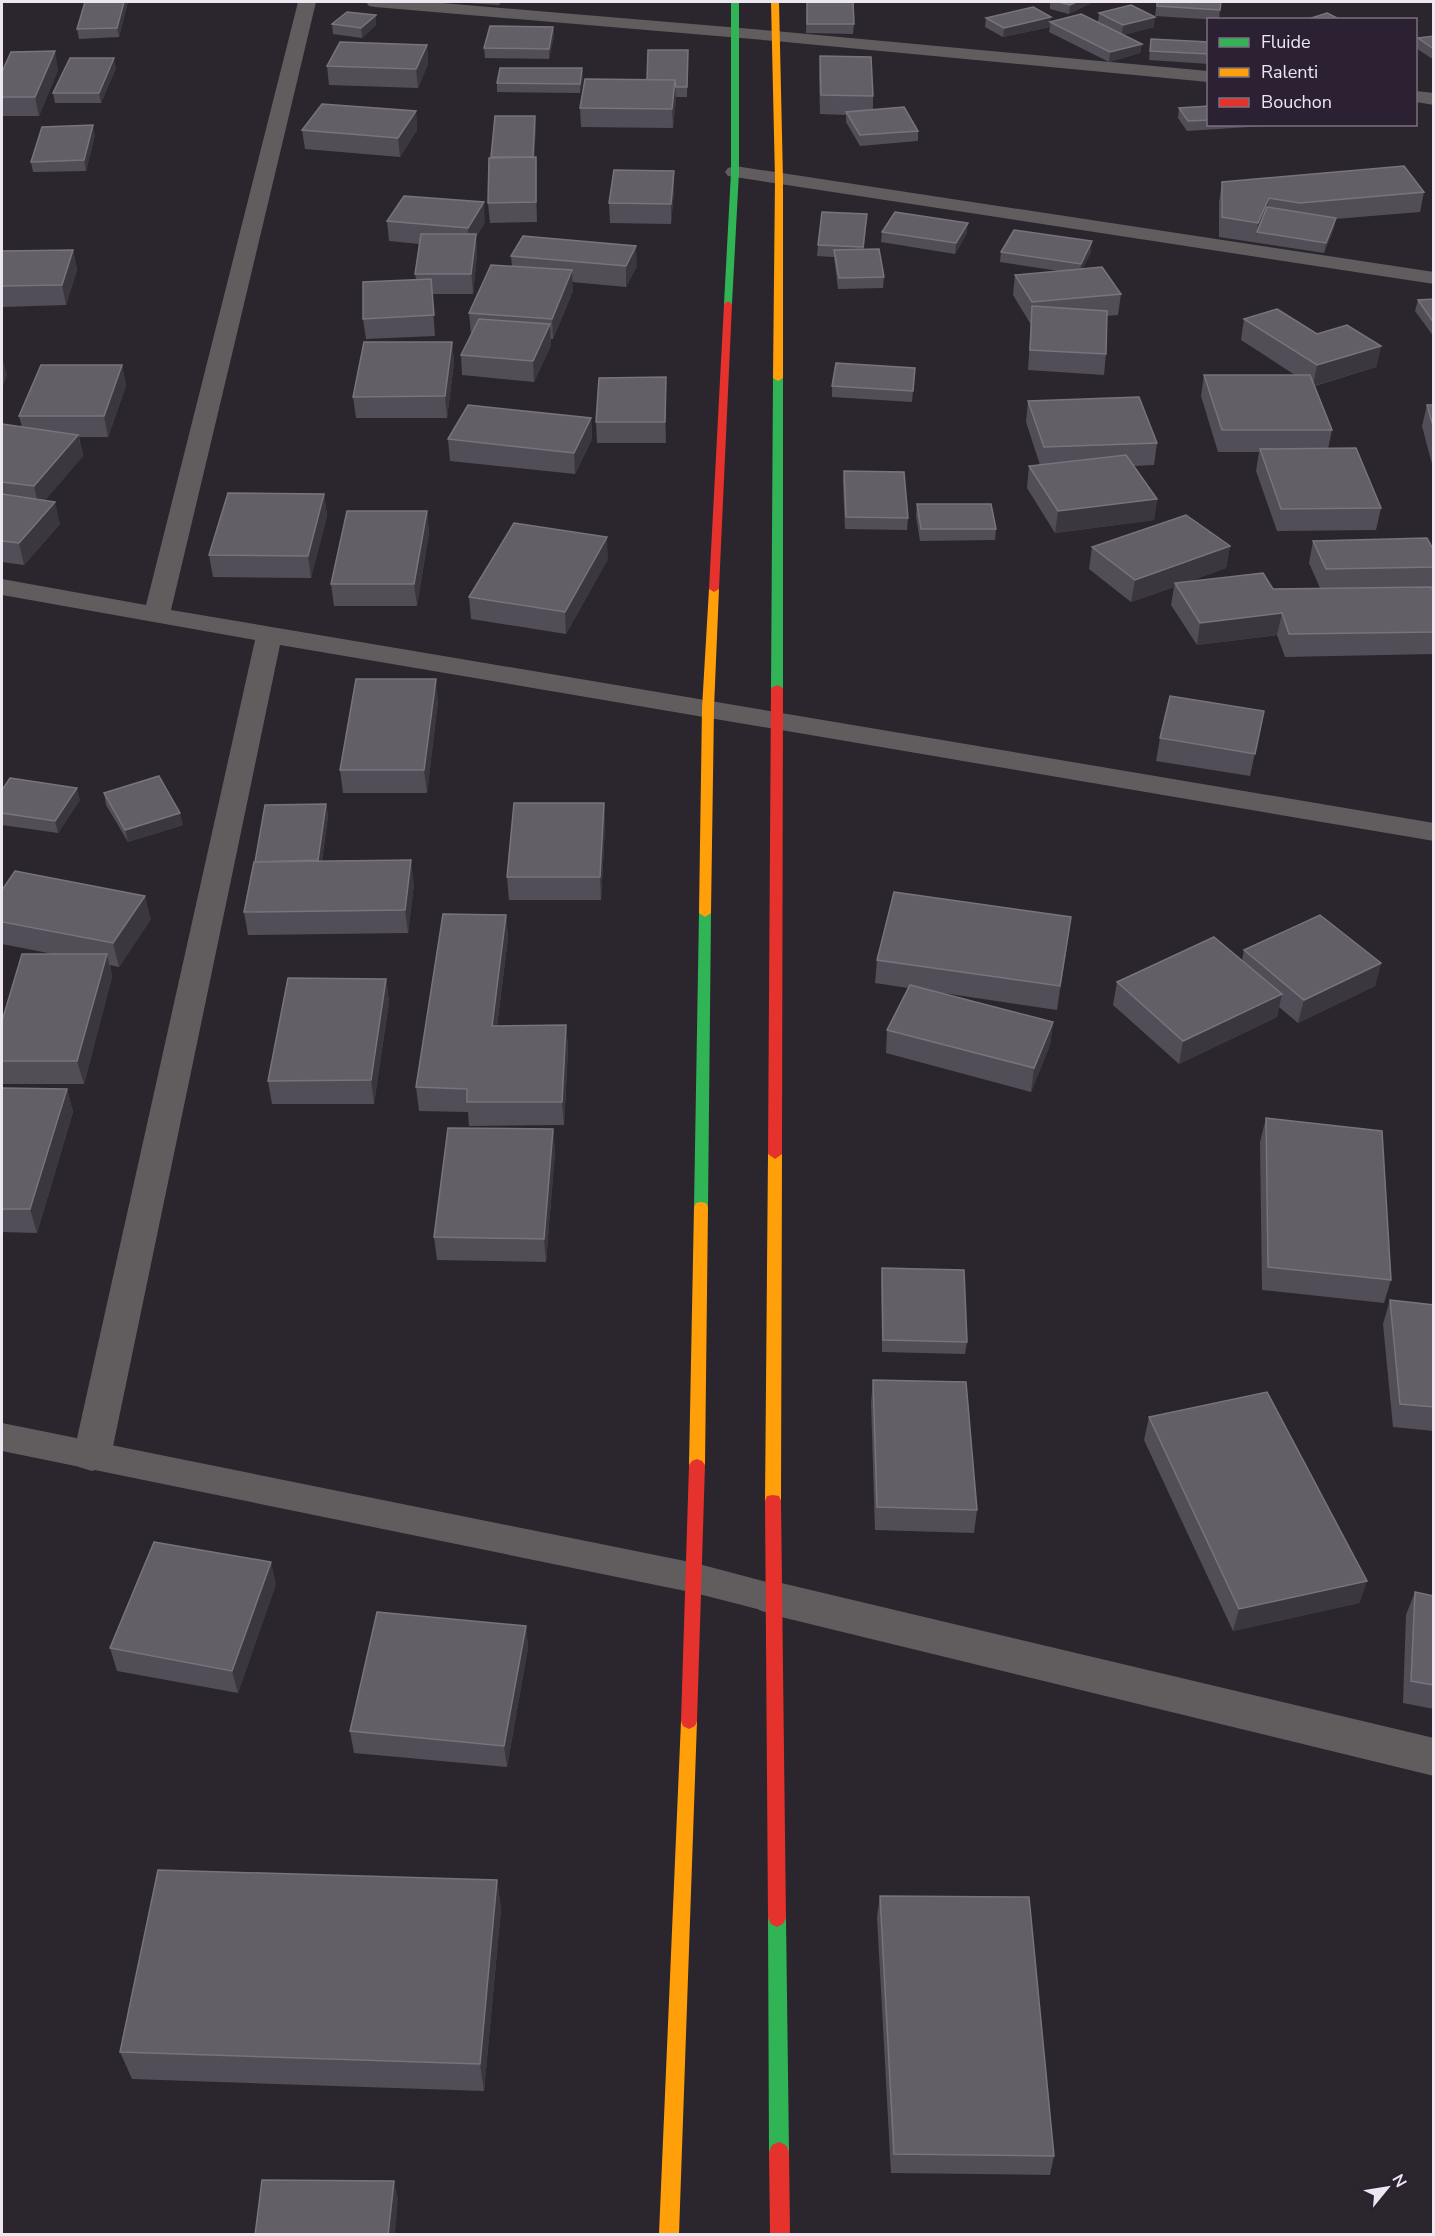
<svg xmlns="http://www.w3.org/2000/svg" width="1435" height="2236" font-family="'Nunito Sans',sans-serif">
<rect width="100%" height="100%" fill="#2b252e"/>
<g fill="none" stroke-linecap="round" stroke-linejoin="round">
<!-- lane -->
<path fill="#615c5e" fill-rule="evenodd" d="M2,1423L695,1563L786,1587L791,1598L786,1609L773,1613L695,1593L2,1451Z"/>
<!-- street -->
<path fill="#615c5e" fill-rule="evenodd" d="M298,2H316L171,610L1434,823V841L280,645L111,1456L105,1467L92,1471L79,1467L73,1456L255,640L2,595V579L146,605Z
M366,2H431L775,31L1208,71V82L775,41L375,7L369,6Z
M1416,91L1434,93V105L1416,102Z
M735,166L1434,272V284L728,176L725,172L728,168Z
M773,1581L1434,1738V1776L773,1615L759,1610L753,1598L759,1586Z"/>
<!-- fast -->
<path fill="#30b455" fill-rule="evenodd" d="M731,2H739V172L732,304L728,307L724,304L731,172Z
M778,375L783,378V688L777,691L771,688L773,378Z
M705,909L711,913L708,1207L706,1211H696L694,1207L699,913Z
M777,1909L783,1912L786,1918L789,2152L786,2159L779,2162L772,2159L769,2152L768,1918L771,1912Z"/>
<!-- slow -->
<path fill="#ff9f0a" fill-rule="evenodd" d="M771,2H779L783,179V378L778,381L773,378L775,179Z
M714,586L719,589L714,708L711,913L705,917L699,913L702,708L709,589Z
M775,1149L782,1154L781,1501L779,1506L773,1507L767,1506L765,1501L768,1154Z
M701,1202L706,1203L708,1207L705,1465L702,1469L697,1471L692,1469L689,1465L694,1207L696,1203Z
M689,1713L695,1716L697,1721L679,2234H659L681,1721L683,1716Z"/>
<!-- jam -->
<path fill="#e5322d" fill-rule="evenodd" d="M728,301L732,304L719,589L714,592L709,589L724,304Z
M777,685L783,688L782,1154L775,1159L768,1154L771,688Z
M697,1459L702,1461L705,1465L697,1721L695,1726L689,1729L683,1726L681,1721L689,1465L692,1461Z
M773,1495L779,1496L781,1501L786,1918L783,1924L777,1927L771,1924L768,1918L765,1501L767,1496Z
M779,2142L786,2145L789,2152L790,2234H770L769,2152L772,2145Z"/>
</g>
<!-- wall -->
<path fill="#524e57" d="M128,2L119,37L79,39L77,29Z
M453,2H501L499,5Z
M807,2L854,24L853,34L806,33Z
M1050,2H1093L1069,14L1050,9Z
M1157,2L1220,10L1219,20L1155,16Z
M1099,13L1154,27L1123,35L1142,44L1140,53L1109,62L1049,32L1050,27L1003,37L985,27L986,18L1051,17L1050,22H1098Z
M376,15V25L362,38L333,34L332,24Z
M553,27L554,36L549,59L485,58L484,48Z
M1434,36V60L1416,48L1418,38Z
M1151,39L1209,42V64L1149,60Z
M427,45L428,64L418,88L329,85L327,66Z
M688,50L687,97H676L673,128L581,127L580,108L647,80Z
M820,56L873,96V110L918,131V141L860,146L846,122V115L820,114L819,75Z
M116,68L101,103H55L53,93Z
M582,68L583,78L580,93L497,92V83Z
M58,70L39,116H2V72Z
M1209,106V124H1297L1187,131L1178,118L1179,108Z
M416,111L417,130L400,157L305,149L302,130Z
M536,126L534,157L537,176V222L490,223L488,203L491,157Z
M95,135L86,171L33,172L31,162Z
M1222,182L1424,192L1420,212L1335,219L1334,228L1324,253L1219,237V202Z
M674,190L671,224L610,223L609,203Z
M867,214L864,249L884,277L883,288L838,289L834,257L817,256L818,245Z
M387,221L485,222L476,237L477,254L473,294H432L435,336L366,339L363,319L416,279L415,274L420,244L389,241Z
M882,232L967,233L955,254L881,242Z
M73,250L77,270L66,305L2,307V254Z
M1001,252H1091L1082,269L1121,294L1118,315L1107,316L1106,354L1104,375L1028,370L1031,323H1030L1013,295L1015,275L1059,271L1000,262Z
M511,256L637,266L626,287L572,282L573,291L553,339H551V345L534,382L462,375L461,355L471,334L469,313L512,266Z
M1434,299V337L1415,311L1418,300Z
M1244,319L1317,334L1381,346L1376,367L1315,386L1332,430L1328,449L1381,508L1376,530L1277,531L1256,471L1259,452H1218L1201,396L1204,375H1295L1241,340Z
M452,342L454,363L447,418H356L353,397Z
M122,365L126,386L108,437H79L83,456L45,500L60,524L24,565L2,562V424L22,427L19,416Z
M915,368L912,402L832,397V386Z
M666,399V443H597L596,422Z
M1028,401L1157,443L1154,465L1134,466L1157,499L1154,520L1055,533L1027,488L1029,466L1040,465L1026,422Z
M1427,405H1434V464H1432L1422,426Z
M591,418L592,439L575,474L450,461L448,439Z
M844,471L908,518L907,530L845,529L843,482Z
M324,494L327,516L311,578L213,577L209,555Z
M917,504L996,529L995,540L920,541L916,516Z
M427,511L429,533L417,606H334L331,584Z
M1313,541L1434,551V589H1432L1434,593V654L1285,657L1277,635L1197,645L1171,605L1174,587L1131,602L1089,569L1092,547L1230,546L1226,568L1190,581L1273,589L1320,588L1309,563Z
M608,559L566,634L471,619L469,597Z
M438,701L427,793H343L340,770Z
M1264,711L1250,776L1156,761L1160,738Z
M2,790L80,800L58,833L2,825Z
M104,793L183,825L128,842L106,805Z
M604,803L605,826L601,900H509L507,877Z
M326,804L328,816L322,861L414,884L408,933L248,935L244,912L255,862Z
M2,890L151,919L119,967L110,965L112,977L84,1084H2V1021L53,954L2,944Z
M506,915L508,938L497,1026L566,1025L568,1048L564,1125L469,1126L468,1112L419,1111L416,1087Z
M1068,940L1057,1010L936,992L1053,1022L1050,1045L1031,1092L886,1053L887,1030L908,988L875,983L877,960Z
M1244,950L1381,963L1375,986L1298,1023L1279,1007L1277,1017L1179,1064L1113,1005L1117,982L1242,960Z
M386,979L389,1002L374,1104H272L268,1081Z
M2,1088L67,1089L73,1112L37,1233L2,1232Z
M1266,1118L1391,1280L1384,1303L1262,1290L1260,1142Z
M553,1129L555,1152L546,1262L437,1260L434,1237Z
M882,1268L967,1342L965,1354L882,1352L881,1280Z
M1390,1300L1434,1305V1431L1393,1427L1383,1324Z
M873,1380L977,1510L974,1533L875,1530L871,1403Z
M1149,1417L1367,1581L1359,1603L1233,1631L1144,1440Z
M276,1584L238,1693L117,1671L110,1648Z
M1415,1592L1434,1596V1709L1403,1703L1406,1615Z
M526,1626L528,1648L507,1767L354,1753L350,1731Z
M497,1880L501,1909L484,2091L132,2079L120,2052Z
M880,1896L1054,2156L1050,2175L891,2173L877,1917Z"/>
<!-- shaded-wall -->
<path fill="#3b373f" d="M124,2H128L119,37L117,28Z
M1076,2H1093L1069,14L1070,5Z
M376,15V25L362,38L361,28Z
M1051,17L1050,27L1003,37L1004,28Z
M1155,17L1154,27L1122,35L1123,25Z
M553,27L554,36L549,59V49Z
M1142,44L1140,53L1109,62L1110,52Z
M427,45L428,64L418,88L416,69Z
M55,51L58,70L39,116L35,97Z
M114,58L116,68L101,103L99,93Z
M582,68L583,78L580,93V84Z
M675,80L676,99L673,128L672,109Z
M416,111L417,130L400,157L398,138Z
M535,116L536,126L534,168L533,157Z
M93,125L95,135L86,171L84,160Z
M536,157L537,176V222L536,202Z
M674,171V190L671,224V204Z
M1269,198L1266,218L1257,232L1255,243L1258,223Z
M484,202L485,222L476,237L477,254L473,294L468,228Z
M1336,218L1334,228L1324,253L1326,243Z
M968,223L967,233L955,254L956,243Z
M1092,241L1091,252L1080,274L1081,264Z
M636,246L637,266L626,287V266Z
M73,250L77,270L66,305L62,285Z
M572,270L573,291L553,339L552,319Z
M550,324L551,345L534,382L533,361Z
M452,342L454,363L447,418L445,396Z
M1381,346L1376,367L1313,386L1317,365Z
M2,355L7,376L2,388Z
M122,365L126,386L108,437L104,416Z
M666,377V443L665,422Z
M591,418L592,439L575,474L574,453Z
M78,435L83,456L39,508L34,486Z
M324,494L327,516L311,578L308,556Z
M1157,499L1154,520L1055,533L1058,511Z
M55,502L60,524L24,565L19,543Z
M427,511L429,533L417,606L414,584Z
M607,537L608,559L566,634L565,612Z
M1230,546L1226,568L1177,586L1175,583L1174,587L1131,602L1135,580Z
M1282,613L1277,635L1197,645L1200,623Z
M436,679L438,701L427,793L424,770Z
M77,788L80,800L58,833L55,821Z
M604,803L605,826L601,900L600,877Z
M326,804L328,816L320,872L318,860Z
M180,813L183,825L128,842L125,830Z
M411,860L414,884L408,933L405,910Z
M145,896L151,919L119,967L113,943Z
M506,915L508,938L494,1049L492,1026Z
M1071,917L1068,940L1057,1010L1060,986Z
M107,954L112,977L84,1084L77,1061Z
M1381,963L1375,986L1298,1023L1304,1000Z
M386,979L389,1002L374,1104L371,1080Z
M1282,994L1277,1017L1179,1064L1183,1041Z
M1053,1022L1050,1045L1031,1092L1034,1068Z
M566,1025L568,1048L564,1125L562,1102Z
M67,1089L73,1112L37,1233L30,1209Z
M553,1129L555,1152L546,1262L544,1239Z
M271,1562L276,1584L238,1693L232,1671Z
M1367,1581L1359,1603L1233,1631L1239,1609Z
M526,1626L528,1648L507,1767L504,1746Z
M497,1880L501,1909L484,2091L480,2064Z
M394,2181L398,2199L395,2235H388Z"/>
<!-- building -->
<path fill="#625f67" stroke="#78747d" stroke-width="1.5" d="M85,2H124L117,28L77,29Z
M807,2H853L854,24H807Z
M1059,2H1076L1070,5Z
M1157,2H1221L1220,10L1157,6Z
M1131,5L1155,17L1123,25L1099,13Z
M1033,7L1051,17L1004,28L986,18Z
M347,12L376,15L361,28L332,24Z
M1327,13L1341,20H1305Z
M1081,14L1142,44L1110,52L1050,22Z
M490,26L553,27L549,49L484,48Z
M1434,36V49L1418,38Z
M1151,39L1209,42V54L1150,51Z
M340,42L427,45L416,69L327,66Z
M648,50H688L687,87H676L675,80H647Z
M55,51L35,97H2V72L11,52Z
M820,56L871,57L873,96L821,95Z
M70,58H114L99,93H53Z
M500,68H582L580,84L497,83Z
M585,79L675,80L672,109L580,108Z
M322,104L416,111L398,138L302,130Z
M1209,106V120L1188,121L1179,108Z
M904,107L918,131L860,135L846,112Z
M495,116H535L533,157H491Z
M93,125L84,160L31,162L42,127Z
M536,157V202L488,203L489,158Z
M1404,166L1424,192L1300,203L1269,198L1258,223L1222,217V182Z
M614,170L674,171L671,204L609,203Z
M404,196L484,202L468,228L387,221Z
M1267,207L1336,218L1326,243L1257,232Z
M822,212L867,214L863,247L818,245Z
M895,212L968,223L956,243L882,232Z
M1014,230L1092,241L1081,264L1001,252Z
M421,234H476L471,274H415Z
M523,236L636,246L626,266L511,256Z
M879,249L884,277L839,278L834,250Z
M73,250L62,285L2,286V251Z
M491,265L572,270L552,319L469,313Z
M1102,267L1121,294L1032,302L1015,275Z
M431,279L434,315L363,319V282Z
M1434,299V323L1418,300Z
M1032,306L1107,311L1106,354L1030,350Z
M1277,309L1317,334L1347,325L1381,346L1317,365L1244,319Z
M479,319L550,324L533,361L461,355Z
M364,342H452L445,396L353,397Z
M836,363L915,368L913,391L832,386Z
M41,365H122L104,416H19Z
M1204,375H1310L1332,430H1222Z
M666,377L665,422H596L599,378Z
M1139,397L1157,443L1044,447L1028,401Z
M468,405L591,418L574,453L448,439Z
M1427,405H1434V429Z
M2,424L78,435L34,486L2,482Z
M1356,448L1381,508L1281,509L1260,449Z
M1126,455L1157,499L1058,511L1029,466Z
M844,471L904,472L908,518L846,517Z
M228,493L324,494L308,556L209,555Z
M2,494L55,502L19,543L2,541Z
M917,504H991L996,529H921Z
M347,511H427L414,584H331Z
M1186,515L1230,546L1135,580L1092,547Z
M514,523L607,537L565,612L469,597Z
M1427,538L1434,551V567L1326,569L1313,541Z
M1263,573L1273,589L1431,587L1434,593V632L1289,634L1282,613L1200,623L1175,583Z
M356,679H436L424,770H340Z
M1170,696L1264,711L1255,754L1160,738Z
M159,776L180,813L125,830L104,793Z
M10,778L77,788L55,821L2,813V790Z
M514,803H604L600,877H507Z
M326,804L318,860L255,862L265,805Z
M411,860L405,910L244,912L254,862Z
M15,871L145,896L113,943L2,922V890Z
M894,892L1071,917L1060,986L877,960Z
M443,914L506,915L492,1026L566,1025L562,1102H467V1089L416,1087Z
M1320,915L1381,963L1304,1000L1244,950Z
M1214,937L1282,994L1183,1041L1117,982Z
M22,954H107L77,1061H2V1021Z
M288,978L386,979L371,1080L268,1081Z
M910,985L1053,1022L1034,1068L887,1030Z
M2,1088L67,1089L30,1209H2Z
M1266,1118L1382,1131L1391,1280L1268,1267Z
M448,1128L553,1129L544,1239L434,1237Z
M882,1268L964,1270L967,1342L883,1340Z
M1390,1300L1434,1305V1407L1400,1404Z
M873,1380L966,1382L977,1510L877,1507Z
M1267,1392L1367,1581L1239,1609L1149,1417Z
M154,1542L271,1562L232,1671L110,1648Z
M1415,1592L1434,1596V1685L1411,1681Z
M377,1612L526,1626L504,1746L350,1731Z
M158,1870L497,1880L480,2064L120,2052Z
M880,1896L1029,1897L1054,2156L894,2154Z
M262,2180L394,2181L388,2235H255Z"/>
<!-- border -->
<rect width="1435" height="2236" fill="none" stroke="#ede6f1" stroke-width="6"/>
<!-- legend -->
<rect x="1207" y="18" width="210" height="108" fill="#2c2132" stroke="#79707e" stroke-width="1.5"/>
<rect x="1219" y="38" width="30" height="9" fill="#30b455" stroke="#79707e" stroke-width="1.5"/>
<text x="1261" y="48" font-size="18" fill="#ede6f1">Fluide</text>
<rect x="1219" y="68" width="30" height="9" fill="#ff9f0a" stroke="#79707e" stroke-width="1.5"/>
<text x="1261" y="78" font-size="18" fill="#ede6f1">Ralenti</text>
<rect x="1219" y="98" width="30" height="9" fill="#e5322d" stroke="#79707e" stroke-width="1.5"/>
<text x="1261" y="108" font-size="18" fill="#ede6f1">Bouchon</text>
<!-- north arrow -->
<g transform="translate(1387 2188) rotate(60)" stroke="#2c2132" stroke-width="4.5" paint-order="stroke">
<path d="M0-4.5L10 22L0 15L-10 22Z" fill="#ede6f1"/>
<text y="-9" font-size="16" font-weight="bold" text-anchor="middle" fill="#ede6f1">N</text>
</g>
</svg>
